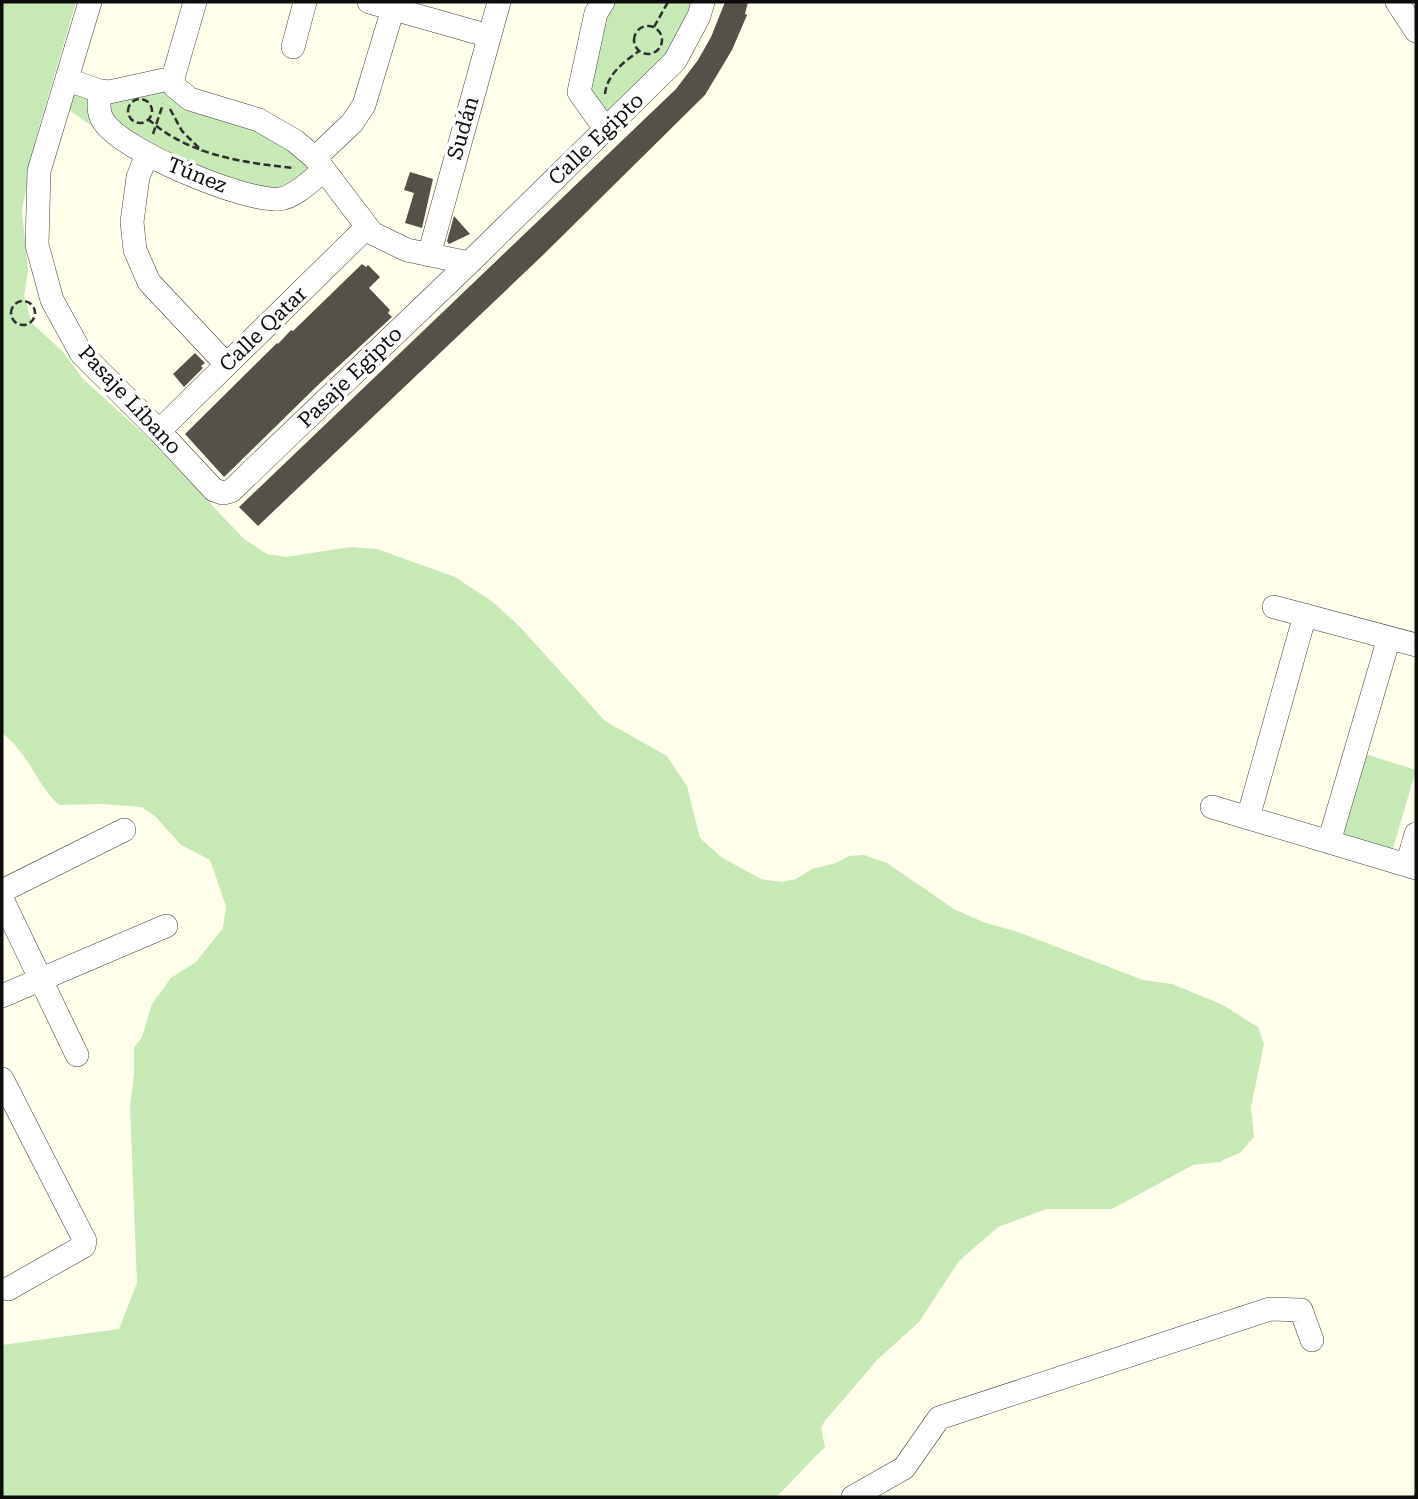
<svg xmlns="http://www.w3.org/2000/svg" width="1418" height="1499" font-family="'Roboto Serif',serif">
<rect width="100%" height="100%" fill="#ffffec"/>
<!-- green -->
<path fill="#c7e9b5" d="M2,2H76L36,138L22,210L28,272L24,296L32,323L63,352L83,379L146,436L244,539L267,554L286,557L351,547L377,549L455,577L493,602L520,627L605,721L667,756L687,786L700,838L721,857L761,879L782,882L796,879L812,869L836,863L849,856L864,855L887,863L954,909L983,922L1018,932L1143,980L1172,984L1221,1004L1258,1027L1264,1044L1251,1107L1254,1137L1241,1152L1219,1162L1193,1165L1112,1209H1046L998,1227L959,1261L919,1322L878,1359L824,1422L821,1428L825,1447C808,1463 793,1481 776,1497H2V1345L119,1329L137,1283L130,1107L134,1074V1048L142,1037L152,1004L171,978L196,962L223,928L226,906L210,860L181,845L156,817L142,807L101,804L59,805C36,784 30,755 2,733Z
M611,2H696L665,60L609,116L588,101L598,20Z
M162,86L258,128L311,162L308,177L287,193L218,179L109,121L103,102Z
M86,89L120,145L66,108L70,92Z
M1365,754L1416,770L1393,848L1384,853L1339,838Z"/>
<!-- building -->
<path fill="#555048" d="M725,2H748L745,14L747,15L732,50L705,95L542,256L258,526L239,507L676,89L698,60L711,37Z
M410,172L433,179L422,228L405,223L414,193L404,190Z
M454,216L470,234L449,244L447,241Z
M362,264L366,267L368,265L380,277L369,288L390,310L388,313L392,317L318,385L224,477L185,434L277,343L278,344L291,330L293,331Z
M195,353L205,363L201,366L203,368L184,387L173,374Z"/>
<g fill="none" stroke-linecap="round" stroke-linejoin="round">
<!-- minor casing -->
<g stroke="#3f3f3f" stroke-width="24">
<path id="minor" d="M90,2L39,171L37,245L52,300L81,353L159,431L214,490L223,493L231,491L469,263L675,61L699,16L703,2
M369,2L489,36
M603,2L596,13L579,92L606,130
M1397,2L1416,31
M293,47L305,2
M173,78L175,87L190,99L259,120L295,141L315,158L372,233L407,250L469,263
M173,78L195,2
M68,80L100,91L109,92L173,78
M100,91C99,103 97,112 104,122C123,151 244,202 279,199C294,198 313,179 324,170
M147,154L138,177L132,222L135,250L149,282L226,364
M315,158L352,123L364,105L395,2
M429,255L499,2
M159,431L367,227
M1274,607L1416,645
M1212,807L1416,868
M1248,818L1305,615
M1329,842L1389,638
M1407,865L1416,834
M2,891L124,830
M2,899L77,1055
M2,996L166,926
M2,1079L85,1241L84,1246L8,1289
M853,1497L904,1468L939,1418L1270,1309L1301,1310L1312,1340"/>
</g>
<!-- path -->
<path stroke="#2e2e2e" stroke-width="2.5" stroke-dasharray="7 3.5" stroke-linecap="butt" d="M634 40a14 14 0 1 1 28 0a14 14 0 1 1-28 0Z
M654,27L668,2
M605,94C607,74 624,62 639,51
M128 111a12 12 0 1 1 24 0a12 12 0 1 1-24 0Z
M170,109L182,131L202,151
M148,119C188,155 243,163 295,168
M153,134L163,104
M11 313a12 12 0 1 1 24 0a12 12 0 1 1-24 0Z
M1415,1497L1416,1494"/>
<!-- minor -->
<use href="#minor" stroke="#fff" stroke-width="23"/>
</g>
<g text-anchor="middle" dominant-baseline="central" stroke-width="7" stroke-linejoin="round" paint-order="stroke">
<!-- street labels -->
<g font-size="21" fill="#0c0c0c" stroke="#fff">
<text transform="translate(463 128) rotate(-74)">Sudán</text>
<text transform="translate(596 139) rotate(-44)">Calle Egipto</text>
<text transform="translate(197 175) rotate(22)">Túnez</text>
<text transform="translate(263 329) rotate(-44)">Calle Qatar</text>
<text transform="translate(350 377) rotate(-44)">Pasaje Egipto</text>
<text transform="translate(130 400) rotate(47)">Pasaje Líbano</text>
</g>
</g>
<!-- border -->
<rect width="1418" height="1499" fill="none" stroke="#0c0c0c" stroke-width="7"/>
</svg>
